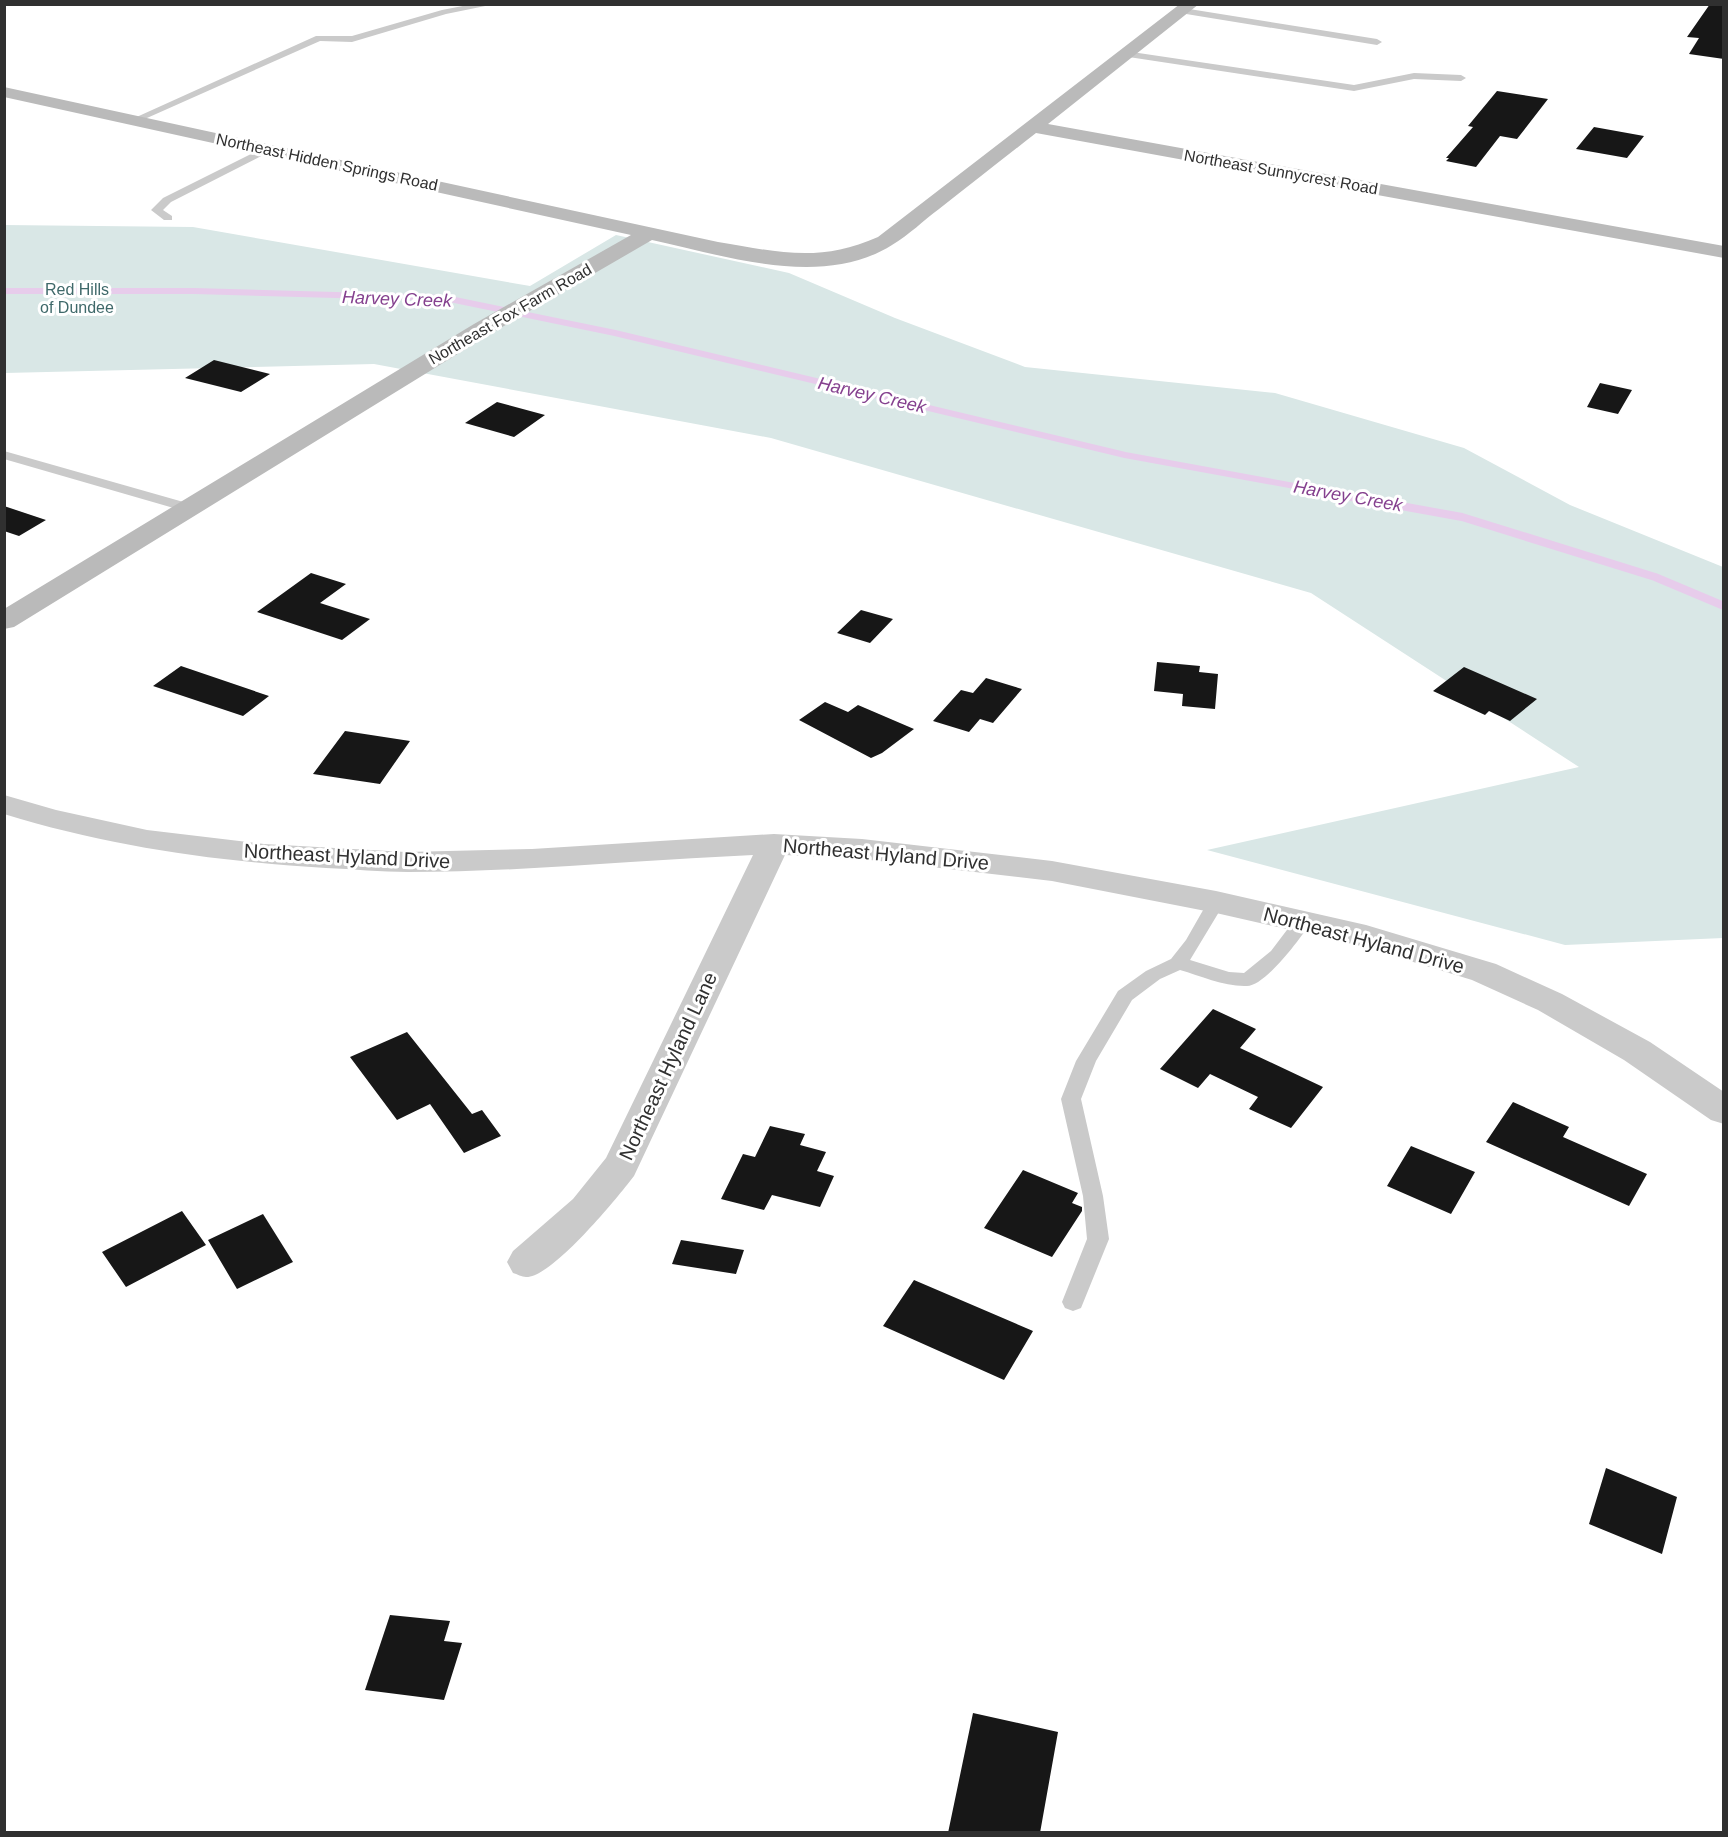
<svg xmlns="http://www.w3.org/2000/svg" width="1728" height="1837" font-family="Helvetica,sans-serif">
<rect width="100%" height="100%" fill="#fff"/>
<!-- green -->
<path fill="#d9e7e6" d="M4,225L193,227L530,286L616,235L789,273L895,318L1025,367L1275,393L1464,448L1570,505L1723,567V938L1565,945L1207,850L1579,767L1311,593L771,438L374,364L5,373Z"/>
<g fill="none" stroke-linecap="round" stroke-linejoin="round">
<!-- stream-far1 -->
<path stroke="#e7cceb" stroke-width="6" d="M4,291H194L445,298L615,333L1125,455L1349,496"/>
<!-- stream -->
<path stroke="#e7cceb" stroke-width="8" d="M1340,495L1462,517L1655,577L1724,606"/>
</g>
<!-- building -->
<path fill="#171717" d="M1710,4H1724V59L1689,54L1699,38L1687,37Z
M1497,91L1548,99L1517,139L1500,136L1476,167L1446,161L1449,158H1446L1473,127L1468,126Z
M1594,127L1644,136L1627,158L1576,149Z
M214,360L270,374L241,392L185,378Z
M1600,383L1632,390L1618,414L1587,407Z
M497,402L545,415L514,437L465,423Z
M4,506L46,520L19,536L4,531Z
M311,573L346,584L320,603L370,619L342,640L257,612Z
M861,610L893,619L870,643L837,633Z
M1157,662L1200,666L1199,672L1218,674L1215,709L1182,706L1183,694L1154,691Z
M181,666L269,696L243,716L153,686Z
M1464,667L1537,699L1510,721L1489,711L1485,715L1433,691Z
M986,678L1022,689L993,723L980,719L969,732L933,721L961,690L973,693Z
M825,702L848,712L858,705L914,729L882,753L871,758L799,720Z
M345,731L410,741L380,784L313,774Z
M1213,1009L1256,1029L1240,1048L1323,1087L1291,1128L1249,1109L1258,1097L1210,1074L1198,1088L1160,1069Z
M407,1032L472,1114L482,1110L501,1136L464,1153L430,1104L397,1120L350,1057Z
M1513,1102L1569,1127L1563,1137L1647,1174L1629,1206L1486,1142Z
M770,1126L805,1134L800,1145L826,1152L817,1171L834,1176L820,1207L772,1195L764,1210L721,1199L743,1154L755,1157Z
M1411,1146L1475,1172L1451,1214L1387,1186Z
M1023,1170L1078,1193L1072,1203L1082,1207V1211L1052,1257L984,1228Z
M182,1211L206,1245L126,1287L102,1252Z
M263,1214L293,1262L237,1289L208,1240Z
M681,1240L744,1250L736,1274L672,1264Z
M914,1280L1033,1331L1004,1380L883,1326Z
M1606,1468L1677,1497L1662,1554L1589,1524Z
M390,1615L450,1621L444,1641L462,1643L444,1700L365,1690Z
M973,1713L1058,1732L1040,1833H948Z"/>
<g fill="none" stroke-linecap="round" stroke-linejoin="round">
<!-- lane -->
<path fill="#cacaca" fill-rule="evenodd" d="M473,4H495L446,14L352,42L320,41L138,122L130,120L316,36H352L442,10Z
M1183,8L1377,39L1382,42L1377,45L1180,13V9Z
M1125,51L1354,85L1414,73L1461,75L1466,78L1461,81L1414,79L1354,91L1122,56V52Z
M267,146L272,149L271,151L171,202L163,210L172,216V220H164L151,210L163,198Z
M4,451L194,505L196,508L194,511H184L4,459Z
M1216,896L1222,898L1225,902L1190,960L1229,972L1244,973L1271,951L1296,918H1308L1311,922C1301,938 1265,986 1247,986C1225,987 1201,976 1180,970L1160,979L1132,1000L1096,1061L1081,1099L1103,1196L1109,1239L1081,1308L1073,1311L1065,1308L1062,1302L1087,1239L1083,1196L1061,1099L1076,1061L1118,991L1146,971L1171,959L1186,940L1210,898Z"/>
<!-- street -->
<path fill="#cacaca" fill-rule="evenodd" d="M4,795L56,810L147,830L264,844L406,852L532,849L774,834L862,839L1052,861L1216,891L1366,925L1496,964L1562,994L1650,1042L1724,1092V1124L1711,1120L1624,1060L1538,1010L1472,980L1361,946L1216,913L1052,881L862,859L785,855L634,1176C618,1197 552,1278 526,1277C522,1277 517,1274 513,1273L507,1262L513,1251L573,1199L606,1158L753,855C638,860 523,872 408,872C381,872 353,869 326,868C215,861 111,847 4,814Z"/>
<!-- secondary -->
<path fill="#bababa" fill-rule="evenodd" d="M1180,4H1199L1048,124L1724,246V258L1036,133C1004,158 972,183 939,209C924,220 909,235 892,245C822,289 726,256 652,240L490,334L14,627L4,629V609L474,324L631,235L4,97V87L718,242C778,252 820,263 878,237Z"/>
</g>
<g text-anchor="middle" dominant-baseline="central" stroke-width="6" stroke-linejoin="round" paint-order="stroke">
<!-- far-street labels -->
<g font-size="16" fill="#303030" stroke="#fff">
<text transform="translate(327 162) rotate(12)">Northeast Hidden Springs Road</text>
<text transform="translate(1281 172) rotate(10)">Northeast Sunnycrest Road</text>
<text transform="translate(510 314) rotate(-30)">Northeast Fox Farm Road</text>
</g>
<!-- far-park labels -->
<g font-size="16" fill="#3f696a" stroke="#fff">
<text x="77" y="289">Red Hills<tspan x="77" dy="18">of Dundee</tspan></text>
</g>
<!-- far-water labels -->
<g font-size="18" font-style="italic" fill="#85418f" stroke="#fff">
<text transform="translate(397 299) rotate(2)">Harvey Creek</text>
<text transform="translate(872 395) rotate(13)">Harvey Creek</text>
<text transform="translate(1348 496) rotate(10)">Harvey Creek</text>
</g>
<!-- street labels -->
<g font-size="20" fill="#303030" stroke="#fff">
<text transform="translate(886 854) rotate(5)">Northeast Hyland Drive</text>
<text transform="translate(347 856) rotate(3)">Northeast Hyland Drive</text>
<text transform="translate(1364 940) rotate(15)">Northeast Hyland Drive</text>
<text transform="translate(668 1066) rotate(-65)">Northeast Hyland Lane</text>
</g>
</g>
<!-- border -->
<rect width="1728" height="1837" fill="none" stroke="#303030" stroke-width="12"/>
</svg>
